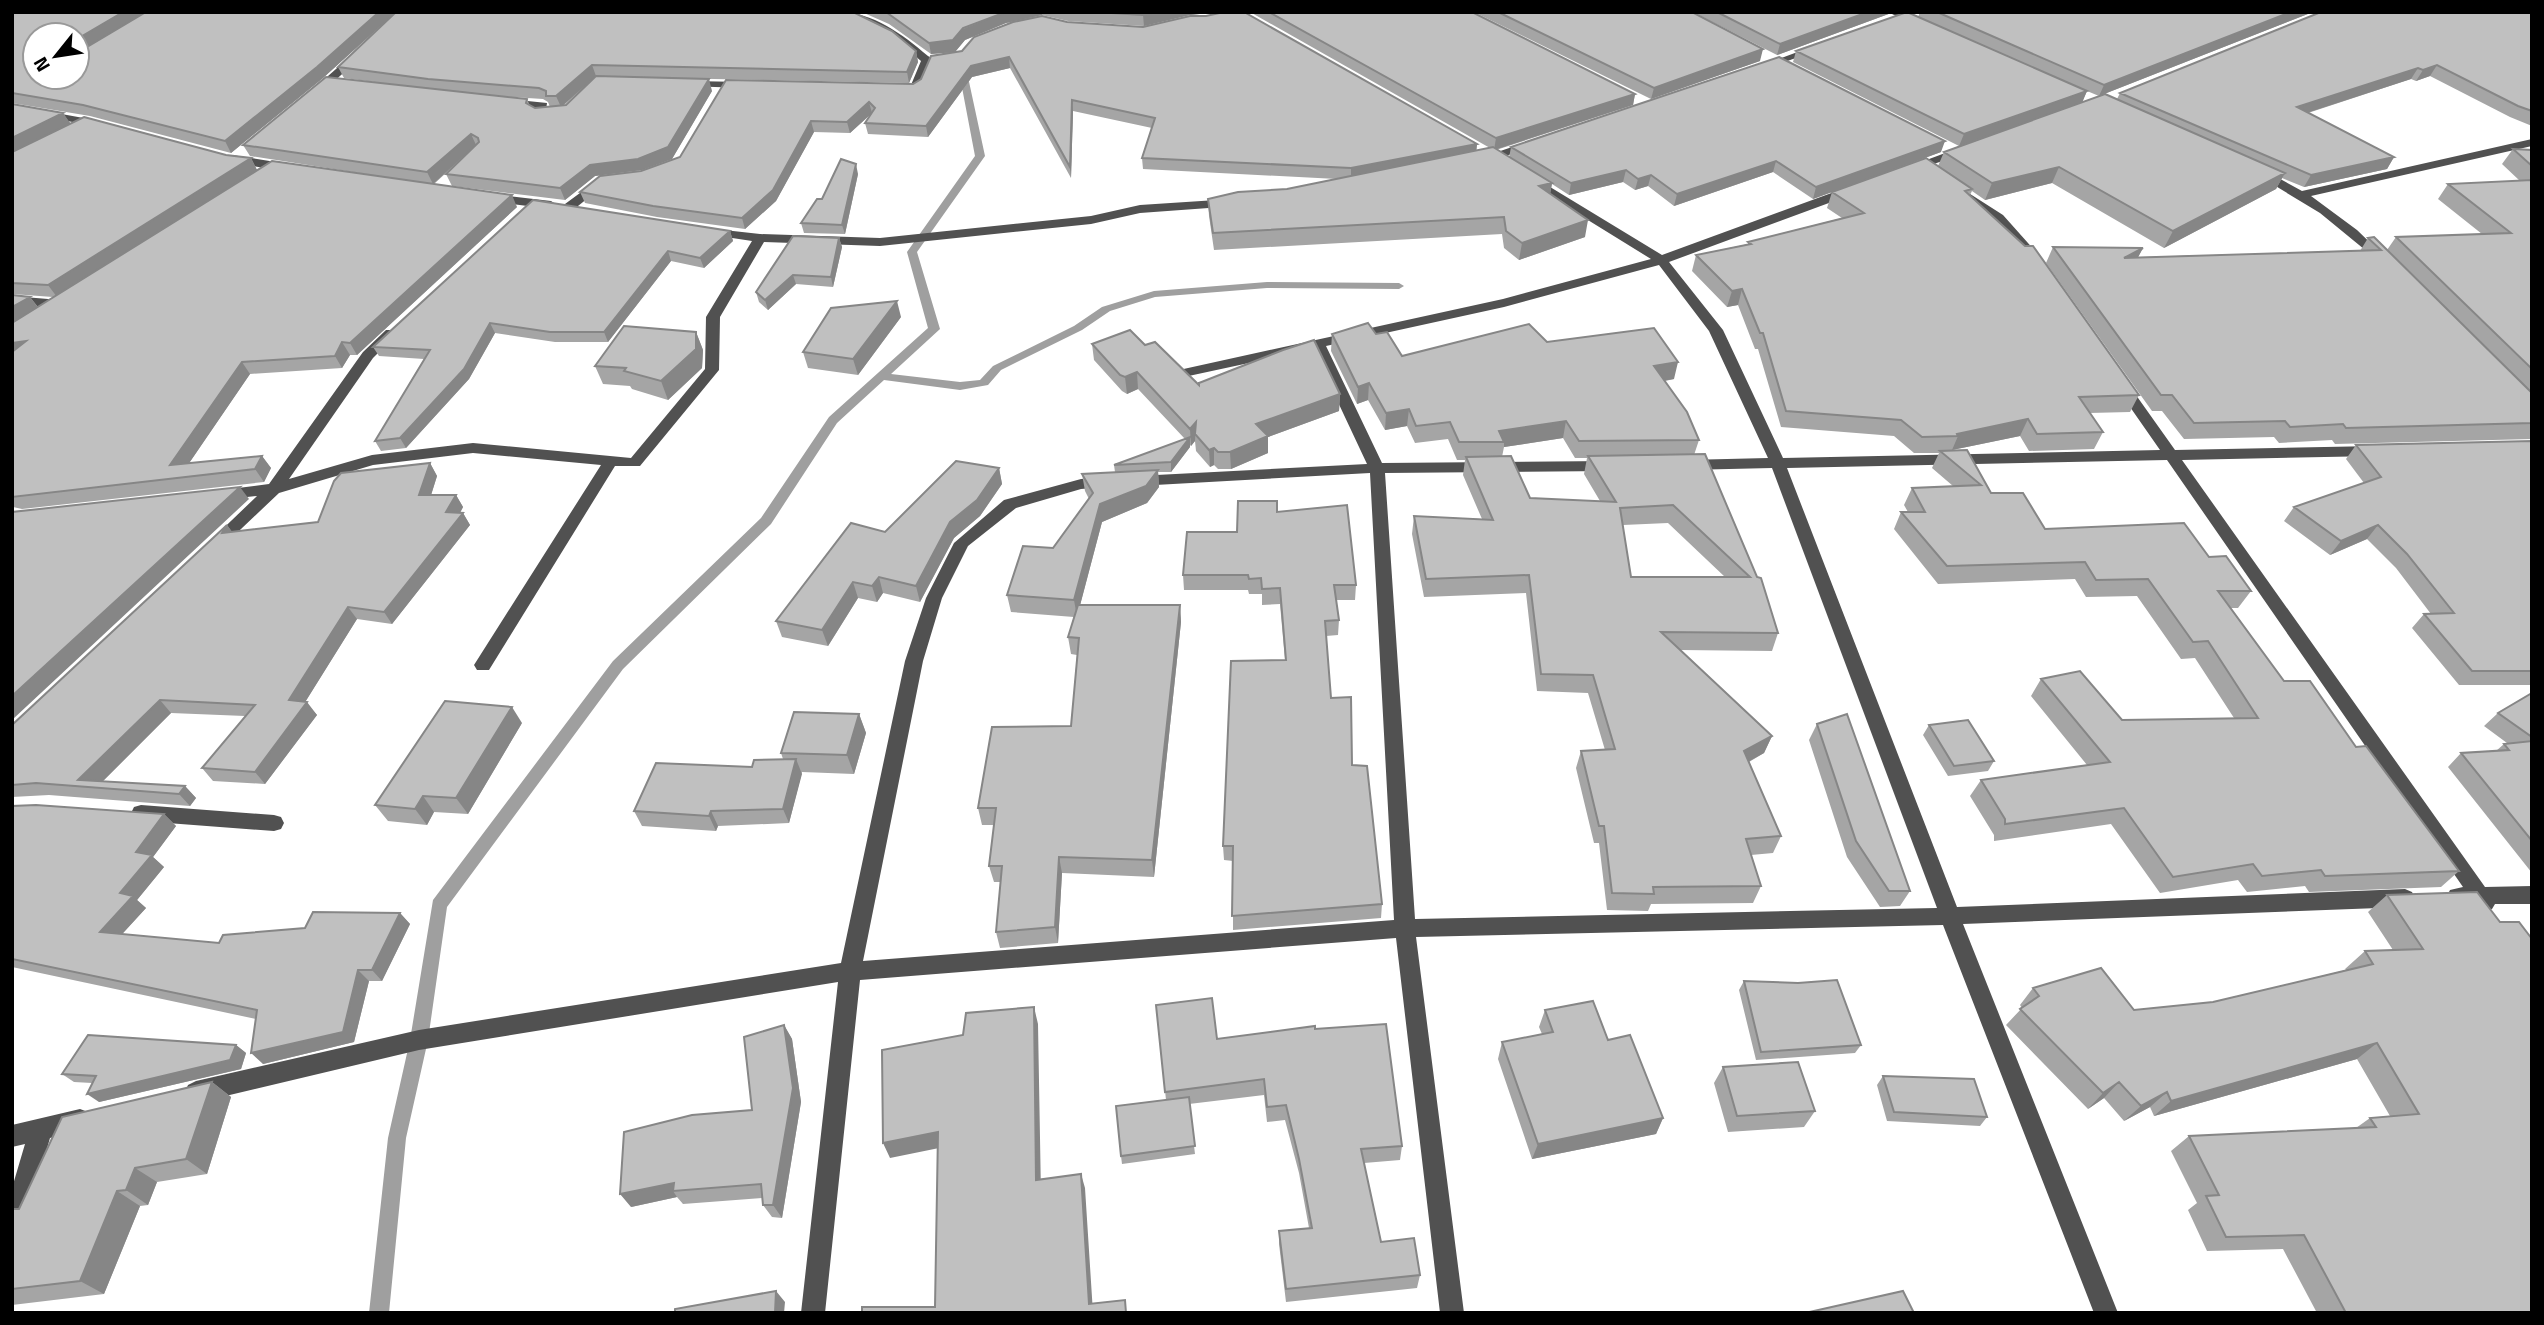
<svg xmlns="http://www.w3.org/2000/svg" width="2544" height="1325" font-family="'Titillium Web',sans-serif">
<rect width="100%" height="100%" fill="#fff"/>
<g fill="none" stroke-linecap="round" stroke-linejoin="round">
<!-- stream -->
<path fill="#9f9f9f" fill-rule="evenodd" d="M930,12H938L940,34L968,77L985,156L917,252L940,329L891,374L960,382L980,380L993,366L1074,326L1102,307L1154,291L1267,282L1399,283L1404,286L1399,289L1267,288L1155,297L1110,311L1082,330L1001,370L988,385L960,390L884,380L837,423L771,524L623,669L447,907L428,1040L406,1138L389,1313H369L388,1138L410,1040L433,900L613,661L761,518L829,417L928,328L907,252L975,156L960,77L932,34Z"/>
<!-- minor -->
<path fill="#515151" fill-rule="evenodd" d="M838,12C873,12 902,34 928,56C932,59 938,59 942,62L931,65L919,91L895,90V86L911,85L921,61L896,40Z
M1888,12H1902L1925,24L1916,26Z
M1811,47L1820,49L1766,69L1757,67Z
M353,54L362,56L319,95H311V91Z
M689,81L745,82L751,85L745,88L685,86V82Z
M507,99L547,103L546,110H555L561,113L555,116H535L536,108L503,104L501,102Z
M12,105L100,121L106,124L100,127L12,111Z
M2532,139V146L2311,196L2357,230L2387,259L2381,263L2320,213L2254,173L2264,170L2302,191Z
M1533,140L1539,144L1537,146L1480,164L1474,160Z
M1964,146L1970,150L1968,152L1911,172L1905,168Z
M232,155L288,164L294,168L288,172L228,162V156Z
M1532,176L1662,255L1848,187H1856V193L1669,262L1723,330L1783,458L2160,450L2114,384L2121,380L2126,381L2175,450L2376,446L2384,451L2376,456L2182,460L2485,887L2532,886V904H2495L2492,909L2485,912L2475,904L2450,902L2447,896L2450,890L2463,887L2167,460L1787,468L1957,907L2405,889L2412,892L2415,898L2412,904L2405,907L1963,924L2118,1313H2094L1943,925L1416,937L1464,1313H1440L1396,938L860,980L825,1313H801L838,982L419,1050L196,1103L188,1099L185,1092L188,1085L196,1081L419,1030L841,963L905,661L926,598L954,543L1004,500L1081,479L1106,477L1114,482L1106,487L1081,489L1016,508L968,546L942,598L923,661L863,961L1394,920L1370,473L1137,486L1129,481L1137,476L1367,464L1313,349L1184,377L1177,373L1179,370L1503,299L1651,259L1528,183L1526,180ZM1659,265L1709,331L1768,458L1686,460L1678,465L1686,470L1772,468L1937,908L1415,919L1385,473L1609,471L1617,466L1609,461L1382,463L1326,346L1504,307Z
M599,179L603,180V186L573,210H565V204Z
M1967,192L2003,215L2036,252V258H2026L1995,221L1963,199L1961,196Z
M492,194L551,201L557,205L551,209L488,201V195Z
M1232,199L1236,200V206L1140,213L1091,224L880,246L764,242L720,317L719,370L640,466H615L489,670H477L474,665L601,465L473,453L373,465L279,493L221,548L215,550L207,544L257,496L220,500L212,495L214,491L269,484L363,352L386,330H396L398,333L373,358L289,479L372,455L473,443L631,458L705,369L706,317L752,241L706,234V228L760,234L880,238L1091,216L1140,205Z
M12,296L60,300L67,304L60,308L12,304Z
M141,805L274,815L281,817L284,823L281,829L274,831L141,821L134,819L131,813L134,807Z
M80,1109L88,1112L91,1120L88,1128L50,1138L24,1229L20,1237L12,1241V1188L25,1144L12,1147V1125Z"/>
</g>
<!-- wall -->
<path fill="#a5a5a5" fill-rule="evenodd" d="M12,12H396L323,78L231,153L90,116L12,103Z
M857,12H1218L1190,15L1144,26L1068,21L1042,15L1015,22L1477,144L1476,151L1490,148L1250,12H1472L1635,94L1633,105L1496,150L1509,158L1511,147L1941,152L1813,199L1773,172L1674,206L1648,186L1635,190L1623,182L1569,195L1552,184L1550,194L1585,237L1519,260L1504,248L1502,234L1214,250L1209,216L1208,199L1287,189L1337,179L1143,169L1142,158L1152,128L1073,111L1071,178L1010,68L972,77L928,137L868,134L865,123L871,114L850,133L814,132L776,201L745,229L657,217L585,203L580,192L641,171L913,84L921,79L962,51L1013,22L1006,23L965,40L955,52L931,54L889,24L864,13Z
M1474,12H1692L1760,61L1651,99Z
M1693,12H1894L1777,55Z
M1920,12H2313L2099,96L2087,91L2082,102L2117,99L2120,93L2532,12V126L2510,117L2430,76L2416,81L2411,79L2308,113L2394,157L2387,169L2304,187L2282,178L2276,189L2164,248L2052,183L1985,200L1972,191L1970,195L2139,395L2130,412L2089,413L2103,432L2094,449L2029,451L2020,436L1952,450L1951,451L1991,493L2045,529L2209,557L2251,591L2238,608H2231L2284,681L2356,747L2459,871L2441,887L2309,892L2305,886L2247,892L2238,880L2160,893L2111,824L1994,841V835L1970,796L1981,780L2087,765L2031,696L2041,679L2122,720L2234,718L2195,658L2181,659L2137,596L2086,597L2075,579L1938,584L1894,529L1901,512H1908L1904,505L1912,488L1953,486L1932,468L1939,453H1914L1894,436L1781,427L1758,349H1755L1738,305L1727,307L1692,271L1696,255L1748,244V242L1842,218L1827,208L1832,192L1938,166L1944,152L1959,146L1793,62L1796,51L1918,17Z
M916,51L918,62L909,83L615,77L712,91L672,159L642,170L595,176L565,200L452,186L446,174L471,150L434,184L517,207L357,355H350L342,368L250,374L189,463L262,456L271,468L264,482L22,509L13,507L12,295L30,297L38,307L53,297L12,294V104L63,113L70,124L226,155L251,158L257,170L391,178L250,156L243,145L382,83L344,78L338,67ZM594,78L566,105L563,106ZM497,96L543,99L548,102L550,107L535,108L530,106L527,99Z
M2513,149L2532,150V439L2335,444L2332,440L2279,443L2274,437L2184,439L2162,411H2152L2046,263L2053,247L2143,248L2138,257L2360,251L2368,238L2387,250L2396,237L2482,234L2438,199L2448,184L2520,181L2502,164Z
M858,174L845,234L804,233L801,223L822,199Z
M730,231L733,241L704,268L671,261L608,342H555L495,333L469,379L406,448L381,451L375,441L424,359L379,356L373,347Z
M839,238L842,247L833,287L796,284L768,310L759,302L756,292Z
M901,317L858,375L808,368L803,352Z
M696,332L703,350L702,368L668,400L632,389L630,386L603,384L595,366Z
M1332,334H1376L1402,356L1547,342L1674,379L1665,381L1699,440L1694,455L1778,633L1772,651L1680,650L1772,736L1764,753L1749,762L1781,836L1773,853L1751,855L1761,886L1753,903L1651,904L1648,911L1607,910L1599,843H1594L1576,768L1581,751L1605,750L1588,693L1537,691L1526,593L1424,597L1412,534L1414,516L1482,519L1463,475L1465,460H1457L1448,439L1415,443L1407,426L1385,430L1368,400L1357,404L1331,351ZM1563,438L1575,458H1587L1584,474L1600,501L1530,498L1502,457L1504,447ZM1668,523L1725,577H1631L1623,525Z
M1092,344L1145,345L1199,385L1340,394L1339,411L1268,437V453L1231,469H1218L1214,465L1210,467L1196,451L1195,441L1191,446L1190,445V447L1171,472H1158L1159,487L1147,503L1102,522L1080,605H1180L1181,622L1154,877L1062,873L1058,943L1000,948L996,932L1001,882H994L989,866L994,825H982L978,808L1071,726L1077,655L1071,654L1068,637L1074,617L1011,612L1007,595L1053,548L1089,499L1085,491L1082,474L1115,472L1114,465L1185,439L1138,389L1127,394L1122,391L1094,360Z
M2532,441V685H2459L2412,628L2424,614H2431L2396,568L2367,539L2330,555L2284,521L2294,507L2364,483L2346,459L2356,445Z
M430,463L437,476L431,495H456L463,507L460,513H463L470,525L392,624L357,619L305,702L317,715L265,784L213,781L202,768L245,716L171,713L102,782L185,786L196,798L190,806L49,795L12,797V725L227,525L232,532L318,522Z
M999,468L1002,484L980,516L954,538L920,602L883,593L877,602L858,598L828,646L782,637L776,621L885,532Z
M1277,512L1356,585L1355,600H1336L1339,620L1338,635L1326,636L1331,698L1352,765L1382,904L1381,918L1233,930V861L1224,860L1223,846L1285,660L1280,604L1262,605V594H1249L1248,590H1184L1183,575L1237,532Z
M2532,693V873L2448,767L2461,753L2496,751L2504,744L2507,743L2484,726L2498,713Z
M859,714L866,733L854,774L802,772L789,823L718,826L716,831L642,826L634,811L752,767L783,759L781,753Z
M522,723L468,814L434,812L427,825L388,821L375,805Z
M1817,724L1910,891L1900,906L1880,907L1847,857L1809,740Z
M1929,725L1994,761L1988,771L1948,776L1923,735Z
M12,806L164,814L176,826L153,857L164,867L137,900L146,908L122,934L219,943L305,928L400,913L410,924L382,981H369L354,1042L263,1064L256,1019L12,967Z
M2477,892L2532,1313H2317L2283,1249L2207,1251L2188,1210L2197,1203L2171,1151L2189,1136L2356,1128L2370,1118L2390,1116L2357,1059L2154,1116L2150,1107L2124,1121L2104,1098L2088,1109L2006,1025L2022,1008L2020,1005L2033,988L2134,1010L2213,1002L2346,970L2345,969L2365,951L2393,950L2368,912L2387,895Z
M1744,981L1861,1045L1855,1053L1756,1060L1739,990Z
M1156,1005L1217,1039L1315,1029L1402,1146L1400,1160L1364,1163L1381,1242L1420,1275L1417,1288L1286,1302L1279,1244V1231L1309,1228L1299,1173L1285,1120L1267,1122L1264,1095L1189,1104L1195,1154L1122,1164L1121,1156L1166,1100Z
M1545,1010L1608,1040L1663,1118L1656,1134L1532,1159L1498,1059L1502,1042L1542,1034L1539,1027Z
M784,1025L792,1039L801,1102L782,1218L772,1217L763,1205L762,1198L683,1204L677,1197L631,1207L752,1110Z
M236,1045L246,1053L241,1069L99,1102L92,1083L74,1082L62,1074Z
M1723,1067L1815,1111L1804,1127L1728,1132L1714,1083Z
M1883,1076L1987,1117L1980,1126L1887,1121L1877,1085Z
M212,1082L231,1097L207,1174L157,1182L148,1205L140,1206L104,1294L12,1305V1209H19Z"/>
<!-- shaded-wall -->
<path fill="#868686" d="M123,12H148L77,55V39Z
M379,12H396L323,78L231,153L225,141Z
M1005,12H1042V15L1006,23L965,40L955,52L931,54L929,43Z
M1156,12H1219L1190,15L1144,26L1143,15Z
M1868,12H1894L1777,55L1780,44Z
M2291,12H2313L2099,96L2104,85Z
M1763,49L1760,61L1651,99L1654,88Z
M916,51L918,62L909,83L907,72Z
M1009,57L1010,68L972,77L928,137L926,126L971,66Z
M592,65L596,76L561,107L556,96Z
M2437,65L2430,76L2416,81L2423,70Z
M2418,68L2411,79L2291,118L2297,107Z
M709,79L712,91L672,159L642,170L595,176L565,200L560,188L590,165Z
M2087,91L2082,103L1959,146L1964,134Z
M1635,94L1633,105L1494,150L1496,138Z
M1072,100L1073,111L1071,178L1070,167Z
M869,102L872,113L850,133L847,122Z
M63,113L71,124L12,154V138Z
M811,121L814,132L776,201L745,229L742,218Z
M471,134L476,145L433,184L427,172Z
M1945,141L1941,152L1813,199L1816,187Z
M1477,144L1476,155L1351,179V168Z
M2394,157L2387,169L2304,187L2311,175Z
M251,158L257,170L57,297L48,285Z
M1776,161L1773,172L1674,206L1677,194Z
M856,164L858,174L845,234L842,225Z
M2059,167L2052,183L1985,200L1992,183Z
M1626,170L1623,182L1569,195L1571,183Z
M2285,173L2276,189L2164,248L2173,231Z
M1651,175L1648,186L1635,190L1638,179Z
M1552,183L1549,200L1539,186Z
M512,195L517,207L357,355L350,343Z
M1588,220L1585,237L1519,260L1522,243Z
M730,231L733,241L704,268L700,258Z
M839,238L842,247L833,287L831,277Z
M2143,248L2135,263L2124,258Z
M668,251L671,261L608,342L604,332Z
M793,275L796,284L768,310L765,300Z
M1742,289L1738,305L1727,307L1732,291Z
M30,297L39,309L12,326V307Z
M897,301L901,317L858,375L853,359Z
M490,323L495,333L469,379L406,448L400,438Z
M696,332L703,350L702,368L668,400L661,381Z
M26,341L12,358V343Z
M342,342L350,355L342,368L335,356Z
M242,362L250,374L179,478L170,465Z
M1678,362L1674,379L1650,383L1654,366Z
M1137,372L1138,389L1127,394L1125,377Z
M1369,383L1368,400L1357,404L1358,387Z
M1340,394L1339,411L1268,437V453L1231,469L1230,452L1256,424Z
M1409,409L1407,426L1385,430L1386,413Z
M2028,419L2020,436L1952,450L1958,436L1957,434Z
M1566,421L1563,438L1504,447V442L1499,431Z
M1196,422L1195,441L1191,446L1190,429Z
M1190,437V447L1171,472V462Z
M1214,448V465L1210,467L1209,450Z
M262,456L271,468L264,482L255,469Z
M430,463L437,476L427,508L419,495Z
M999,468L1002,484L980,516L954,538L920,602L916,586L950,522Z
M1158,470L1159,487L1147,503L1102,522L1077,617L1074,600L1100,504Z
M240,487L249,499L12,720V696Z
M456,495L463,507L454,524L463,513L470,525L392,624L384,612Z
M227,525L236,537L222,533Z
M2378,525L2367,539L2330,555L2341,541Z
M879,577L883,593L877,602L872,586Z
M853,582L858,598L828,646L822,630Z
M1180,605L1181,622L1154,877L1152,860Z
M348,607L357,619L299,712L289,700Z
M160,700L171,713L96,788L78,780Z
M307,702L317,715L265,784L255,772Z
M512,707L522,723L468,814L456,798Z
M859,714L866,733L854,774L847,755Z
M1772,736L1764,753L1737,768L1744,751Z
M796,759L802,774L789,823L783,809Z
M185,786L196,798L190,806L179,794Z
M423,796L434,812L427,825L415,809Z
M711,811L718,826L716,831L709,816Z
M164,814L176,826L153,857L164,867L137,900L146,908L114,943L100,932L120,893L136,852Z
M1059,857L1062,873L1058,943L1055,927Z
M400,913L410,924L382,981L372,970Z
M358,970L369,981L354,1042L263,1064L251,1053Z
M1034,1007L1038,1024L1041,1195L1036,1180Z
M784,1025L792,1039L801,1102L782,1218L773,1205Z
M2377,1043L2357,1059L2154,1116L2171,1101Z
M236,1045L246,1053L241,1069L99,1102L87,1094Z
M212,1082L231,1097L207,1174L186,1159Z
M2119,1082L2104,1098L2088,1109L2103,1093Z
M2167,1092L2150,1107L2124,1121L2141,1106Z
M1663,1118L1656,1134L1532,1159L1538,1144Z
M938,1132L944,1147L890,1158L883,1143Z
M135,1168L157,1182L148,1205L126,1190Z
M1081,1174L1085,1188L1093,1313L1089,1304Z
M674,1183L673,1191L677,1197L631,1207L620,1194Z
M117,1191L140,1206L104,1294L80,1281Z
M776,1291L785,1302L784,1313H775Z"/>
<!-- building -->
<path fill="#c0c0c0" stroke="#868686" stroke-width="2" fill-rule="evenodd" d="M12,12H123L77,39V35H35V77H77V53L146,12H379L317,67L225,141L83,105L12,93Z
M396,12H853L892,31L916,51L907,72L592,65L556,96H546V91L539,88L428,79L338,67Z
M886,12H1006L963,28L953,40L929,43Z
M1096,12H1156L1143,15Z
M1224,12H1244L1477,144L1351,168L1142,158L1155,118L1072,100L1070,167L1009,57L971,66L926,126L865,123L875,108L869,102L847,122L811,121L773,190L742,218L653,206L580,192L600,176L641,171L680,157L726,80L913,84L921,79L931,56L962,51L974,37L1013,22L1042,16L1067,22L1143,27L1190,16H1206Z
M1269,12H1472L1635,94L1496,138Z
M1498,12H1692L1763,49L1654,88Z
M1717,12H1868L1780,44Z
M1907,12L2087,91L1964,134L1796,51Z
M1937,12H2291L2104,85Z
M2321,12H2532V111L2518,106L2437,65L2423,70L2418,68L2297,107L2394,157L2311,175L2120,93Z
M1779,57L1945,141L1816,187L1776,161L1677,194L1651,175L1638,179L1626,170L1571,183L1511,147Z
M596,76L709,79L668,147L638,159L590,165L560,188L446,174L479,142L478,138L471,134L427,172L243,145L326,77L527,99L526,103L535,108L566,105Z
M2105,94L2285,173L2173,231L2059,167L1992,183L1944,152Z
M12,104L63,113L12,138Z
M84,117L226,155L251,158L48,285L12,283V152Z
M1493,147L1552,183L1539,186L1588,220L1522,243L1506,231L1504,217L1213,233L1208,199L1238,192L1287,189Z
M2513,149L2532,150V166Z
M1926,158L1972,189L1965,191L2025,246H2033L2139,395L2079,397L2103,432L2037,434L2028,419L1957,434L1958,436L1922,437L1901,420L1786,411L1763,333H1760L1742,289L1732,291L1696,255L1751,244L1748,242L1864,213L1832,192Z
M841,159L856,164L842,225L801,223L817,199H822Z
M272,161L512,195L350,343L342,342L335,356L242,362L170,465L262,456L255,469L12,497V352L26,341L12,343V323Z
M2532,180V369L2396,237L2511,233L2448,184Z
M533,200L730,231L700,258L668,251L604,332H550L490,323L464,369L400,438L375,441L430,350L373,347Z
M793,236L839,238L831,277L793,275L765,300L756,292Z
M2374,237L2532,393V423L2346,428L2343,424L2290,427L2285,421L2194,423L2172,395H2161L2053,247L2143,248L2124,258L2381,250L2368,238Z
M12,295L30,297L12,307Z
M897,301L853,359L803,352L831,308Z
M1368,323L1376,334L1387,332L1402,356L1529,324L1547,342L1654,328L1678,362L1654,366L1687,412L1699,440L1579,441L1566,421L1499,431L1504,442H1459L1450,422L1416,426L1409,409L1386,413L1369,383L1358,387L1332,334Z
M624,326L696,332V349L661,381L624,371L626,368L595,366Z
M1130,330L1145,345L1155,342L1199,385V383L1283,350L1314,340L1340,394L1256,424L1268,436L1230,452H1218L1214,448L1209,450L1195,434L1196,422L1190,429L1137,372L1125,377L1120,375L1092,344Z
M1190,437L1171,462L1114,465Z
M2532,441V671H2472L2424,614L2454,613L2407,554L2378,525L2341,541L2294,507L2381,477L2356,445Z
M1967,450L1991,493H2023L2045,529L2184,523L2209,557L2226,556L2251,591H2218L2284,681H2310L2356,747L2366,746L2459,871L2325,876L2321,870L2262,876L2253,864L2173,877L2124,808L2005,824V819L1981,780L2110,762L2041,679L2080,671L2122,720L2258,718L2208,641L2193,642L2148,579L2096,580L2085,562L1947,566L1901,512H1925L1912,488L1981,485L1940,451Z
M1705,454L1757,577L1761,578L1778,633L1661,632L1772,736L1744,751L1781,836L1746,839L1761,886L1653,887L1654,894L1612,893L1604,826H1599L1581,751L1615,749L1593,675L1541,674L1529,575L1426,579L1414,516L1493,520L1466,457L1511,456L1530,498L1616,502L1588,456ZM1673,505L1750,577H1631L1620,508Z
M956,461L999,468L977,500L950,522L916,586L879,577L872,586L853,582L822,630L776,621L851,523L885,532Z
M430,463L419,495H456L446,512L463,513L384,612L348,607L289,700L307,702L255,772L202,768L255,705L160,700L78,780L185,786L179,794L36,783L12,785V725L227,525L222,533L318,522L334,481L341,473Z
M1158,470L1146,486L1100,504L1074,600L1007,595L1023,546L1053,548L1093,493L1082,474Z
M240,487L12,696V512Z
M1238,501H1277V512L1347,505L1356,585H1334L1339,620L1325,621L1331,698L1351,697L1352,765L1367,766L1382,904L1232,916L1233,846H1223L1231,661L1286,660L1280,588L1262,589L1261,578L1249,579L1248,575H1183L1187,532H1237Z
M1078,605H1180L1152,860L1059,857L1055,927L996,932L1002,866H989L996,808H978L992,727L1071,726L1079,638L1068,637Z
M2532,693V737L2498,713Z
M445,701L512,707L456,798L423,796L415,809L375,805Z
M794,712L859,714L847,755L781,753Z
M1847,714L1910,891H1889L1856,841L1817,724Z
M1968,720L1994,761L1954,766L1929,725Z
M2532,741V841L2461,753L2509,750L2504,744Z
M796,759L783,809L711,811L709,816L634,811L656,763L752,767L754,760Z
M36,805L164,814L136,852L152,855L120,893L133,896L100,932L219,943L223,935L305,928L313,912L400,913L372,970H358L343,1032L251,1053L257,1010L12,959V806Z
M2477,892L2500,922H2519L2532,939V1313H2346L2304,1235L2226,1237L2206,1196L2219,1195L2189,1136L2376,1127L2370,1118L2419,1114L2377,1043L2171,1101L2167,1092L2141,1106L2119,1082L2103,1093L2020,1009L2039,996L2033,988L2101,968L2134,1010L2213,1002L2373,964L2365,951L2423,949L2387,895Z
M1837,980L1861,1045L1761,1052L1744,981L1798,983Z
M1212,998L1217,1039L1315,1026V1029L1386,1024L1402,1146L1361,1149L1381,1242L1414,1238L1420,1275L1286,1289L1279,1231L1312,1228L1299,1159L1286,1105L1267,1107L1264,1079L1165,1092L1156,1005Z
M1593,1001L1608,1040L1630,1035L1663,1118L1538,1144L1502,1042L1553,1032L1545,1010Z
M1034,1007L1036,1180L1081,1174L1089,1304L1125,1300L1126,1313H862V1307H935L938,1132L883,1143L882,1050L963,1035L966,1013Z
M784,1025L793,1088L773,1205H763L761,1184L673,1191L674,1183L620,1194L624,1132L692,1115L752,1110L744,1037Z
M88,1035L236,1045L230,1060L87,1094L96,1076L62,1074Z
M1798,1062L1815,1111L1737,1116L1723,1067Z
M1883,1076L1974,1079L1987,1117L1894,1112Z
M212,1082L186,1159L135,1168L126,1190L117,1191L80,1281L12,1289V1209H19L62,1117Z
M1189,1097L1195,1146L1121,1156L1116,1106Z
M776,1291L775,1313H675V1309Z
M1903,1291L1914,1313H1805Z"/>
<!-- border -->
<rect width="2544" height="1325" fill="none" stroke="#000000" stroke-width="28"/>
<!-- north arrow -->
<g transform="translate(56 56) rotate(240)"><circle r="33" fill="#ffffff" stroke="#999999" stroke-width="2"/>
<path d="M0-5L12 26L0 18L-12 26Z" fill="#000000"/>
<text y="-10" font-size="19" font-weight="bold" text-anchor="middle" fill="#000000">N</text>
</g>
</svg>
